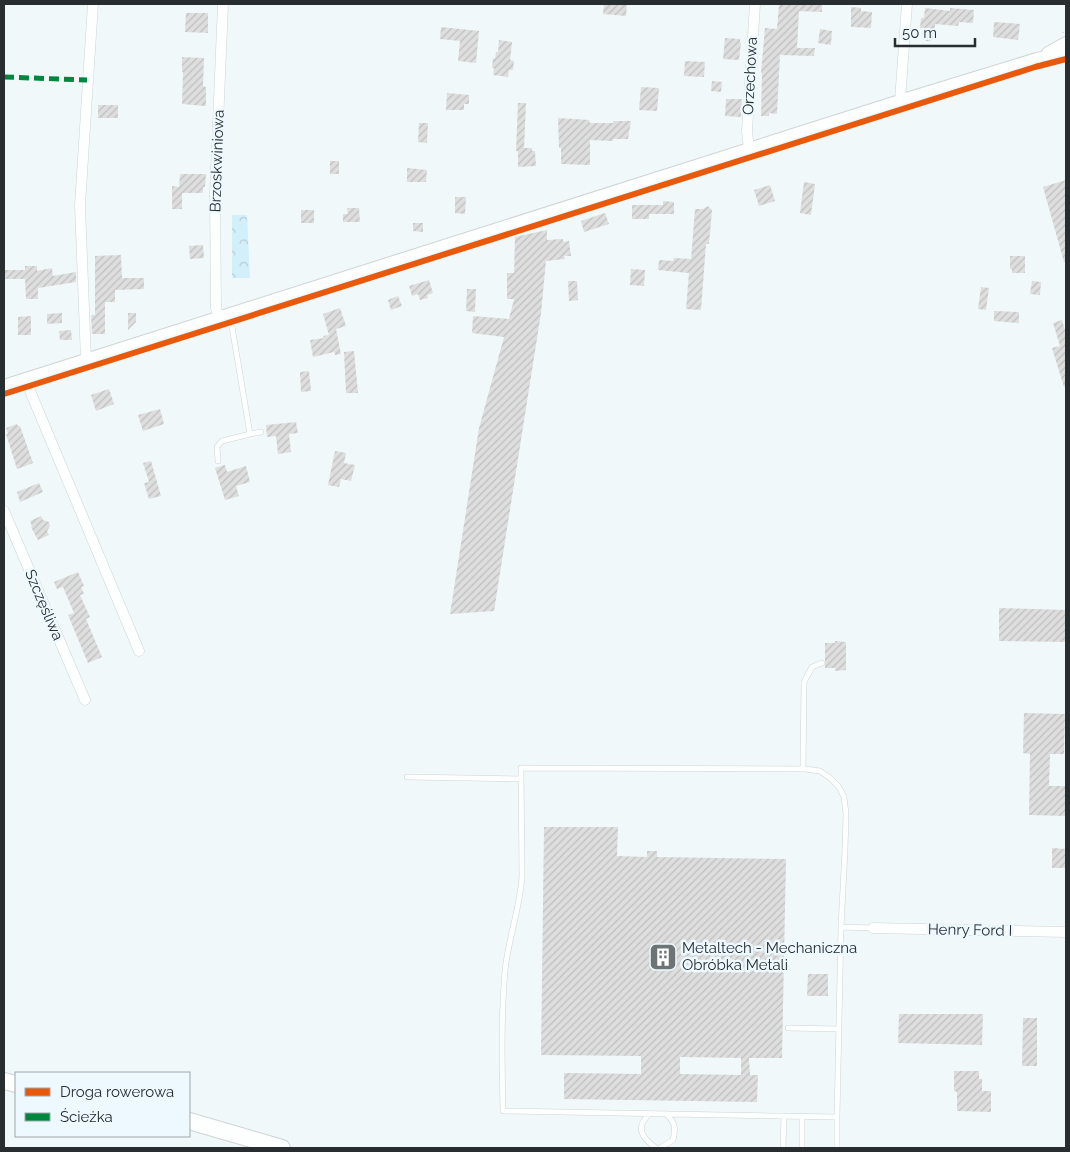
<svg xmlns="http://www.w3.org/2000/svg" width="1070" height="1152" font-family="Raleway,sans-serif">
<defs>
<pattern id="park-crowns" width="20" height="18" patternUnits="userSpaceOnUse" patternTransform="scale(1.25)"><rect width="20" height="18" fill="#d3eff9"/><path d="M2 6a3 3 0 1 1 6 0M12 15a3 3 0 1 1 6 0" fill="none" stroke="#b5cdd6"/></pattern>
<pattern id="building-hatch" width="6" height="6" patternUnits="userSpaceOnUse" patternTransform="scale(1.25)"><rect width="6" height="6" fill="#dedede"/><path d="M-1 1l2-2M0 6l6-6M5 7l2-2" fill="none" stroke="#bebfbf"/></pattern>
</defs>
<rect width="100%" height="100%" fill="#f1f8fa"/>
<!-- park -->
<path fill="url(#park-crowns)" d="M232,215H247L250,278H232Z"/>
<!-- building -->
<path fill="url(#building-hatch)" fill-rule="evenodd" d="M604,4H627L626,16L603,14Z
M779,4H822V12L799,11L797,48H815L814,56L780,55L777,114L769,113V116H761L762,73H761L765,28L777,29Z
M851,7L861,8V11L872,12L871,28L851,27Z
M925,8L950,11V8L974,10L973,23L959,22L958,26L935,24L934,38L930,41H926L923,37L924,28H920L921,18H924Z
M186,13H208V33L185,32Z
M994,22L1020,24L1018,40L993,37Z
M441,27L479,31L476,63L458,61L460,41L440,39Z
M820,29L832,31L831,45L818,43Z
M725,38L740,39V43H741L739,60L723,59Z
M499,40L512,42L510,60L514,61L513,70H509L508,77L493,75L494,68H492L493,58L495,59L496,52H498Z
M182,57L204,58L203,86L206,87V106L182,104L183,72H182Z
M685,61L705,62L704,77L684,76Z
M712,81L722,82L721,92L711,91Z
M641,87L659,88L657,111L639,110Z
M447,93L469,95V104H464V110H446Z
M726,99H742L741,117L725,116Z
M518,103H526L524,148H532V151H535L536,166L518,167V151H516Z
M98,105H118V118H98Z
M558,118L589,120L590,123H613L614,121H631L628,139H613V141L590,140V165L561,164V148H559Z
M419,123H428L427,143L418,142Z
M330,161H339V174H330Z
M407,168L427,170L426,182H407Z
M180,174H206L205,187H203V193H182V209H172V186L179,187Z
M1066,180V262H1064L1043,187Z
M804,182L815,184L811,215L800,213Z
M770,185L775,201L759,206L754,190Z
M455,197H466L465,214L455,213Z
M663,201L674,202V214H649V219H632V205H663Z
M708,206L712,210L709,244H706L701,310L686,309L689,273L658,270L659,260L673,261L674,258L691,259L695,209H703Z
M347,208H359L360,222H343V214H348Z
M301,210H314V223H301Z
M605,213L609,224L584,232L581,221Z
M413,223H423V232L413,231Z
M547,230V240L563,239V242L569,241L571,256H564L565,259L546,261L541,313L494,611L450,614L479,428L504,337L472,333L473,316L509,319L514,299H507V273H514L515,237Z
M203,245L204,258L190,259L189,246Z
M121,255L122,278H144V289L115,290V302H105V334H92L91,315H95V256Z
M1010,256H1025V273H1012V269H1010Z
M25,266H37V271L52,268L53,276L76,272V282L38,288V299H26L25,279H4V270H25Z
M631,269L645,270L644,286L630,285Z
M429,280L433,293L427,295L428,298L420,300L418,294L412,296L409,286Z
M568,281H577L578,300L569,301Z
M1032,281L1041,282L1040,295L1030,294Z
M981,287L989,288L986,310L978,309Z
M467,289H476L475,312L466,311Z
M398,296L402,306L391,310L388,300Z
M340,308L346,326L336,329L341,354L335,355L334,352L313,357L310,340L324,338L323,336L329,335L323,314Z
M994,311L1019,312V323L994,321Z
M62,313V323L47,324V314Z
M128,313H136V322L128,330Z
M31,316V335H18V317Z
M1062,320L1066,334V387H1064L1052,348L1060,346L1053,323Z
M71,330L72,340H60L59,331Z
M354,351L358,393H346L344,352Z
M309,371L311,391L301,392L300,372Z
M109,389L114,404L96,411L91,395Z
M160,409L164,424L143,431L138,415Z
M296,422L298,433L289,434L291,452L278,454L276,436L267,437L266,425Z
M17,424L18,426H20L33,463L17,469L6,434H8L6,428Z
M335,451L346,453L344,463L355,465L351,481L341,479L339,487L328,485Z
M151,461L161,496L149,499L144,483L149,482L143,463Z
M225,465L227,472L246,466L250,482L236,486L239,496L225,500L215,468Z
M39,483L43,492L20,502L17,492Z
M41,516L43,520L49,522L50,526L47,531L49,535L38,540L31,527L32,526L30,521Z
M78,572L84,586L81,587L84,594L80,595L90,617L86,619L102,657L88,663L68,615L74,613L63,587L57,589L54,582Z
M999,608L1066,610V642L999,641Z
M835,641L846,642V670L835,671V668H825V643H835Z
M1024,713L1065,714L1064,754H1050L1049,786H1066V816L1029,815L1030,754L1023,753Z
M544,827H618L617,856L647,857V851H657V857L786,859L782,1058H749L750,1075H758L757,1102L564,1099V1073L641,1074V1056L541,1055ZM680,1057L741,1058V1075L680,1074Z
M1052,848L1066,849V868H1052Z
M808,974H828V996H807Z
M899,1014H983L982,1045L898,1043Z
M1023,1018H1037V1066H1022Z
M954,1071H979V1079H982V1091H991V1112L957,1111V1092L954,1091Z"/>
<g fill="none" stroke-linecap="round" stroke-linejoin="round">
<!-- service casing -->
<g stroke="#ced4d6" stroke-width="6">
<path id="service" d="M250,434L261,432
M218,461L217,447L222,441L250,434L230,315
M803,769L804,682L812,667L822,663
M407,777L521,779
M841,927L837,1117L503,1111C502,1064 501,1018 505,971C508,939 520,909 522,876L521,768L805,769L820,771L830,778L839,787L844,797L846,814L845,850L841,927L873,928
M788,1028L839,1029
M649,1114C635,1128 642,1138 656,1148
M837,1117V1148
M660,1148L673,1140C676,1128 675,1122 666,1114
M783,1148L784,1116
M802,1148V1117"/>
</g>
<!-- minor casing -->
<g stroke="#ced4d6" stroke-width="11">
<path id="minor" d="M900,101L907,4
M749,149L747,131L755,4
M219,318L216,308L215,194L223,4
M86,360L80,205L93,4
M25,379L139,651
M4,511L85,700
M873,928L1066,932"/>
</g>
<!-- tertiary casing -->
<g stroke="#ced4d6" stroke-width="14">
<path id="tertiary" d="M1048,53L1066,43
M4,386L900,101L1037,59L1066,53"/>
</g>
<!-- primary casing -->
<g stroke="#ced4d6" stroke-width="18">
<path id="primary" d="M4,1081L16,1084
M189,1121L282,1148"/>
</g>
<!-- path -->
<path stroke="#dbddde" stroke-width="2" stroke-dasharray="1 4" stroke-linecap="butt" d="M1063,33V31L1066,30"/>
<!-- service -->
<use href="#service" stroke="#fdfefe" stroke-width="5"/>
<!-- minor -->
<use href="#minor" stroke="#fdfefe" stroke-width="10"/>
<!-- tertiary -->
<use href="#tertiary" stroke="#fdfefe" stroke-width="12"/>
<!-- primary -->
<use href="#primary" stroke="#fdfefe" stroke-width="16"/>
<!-- quiet -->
<path stroke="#00873e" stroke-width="5" stroke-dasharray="10 5" stroke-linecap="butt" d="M4,77L87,80"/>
<!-- cycleway casing -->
<g stroke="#edf9fe" stroke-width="9">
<path id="cycleway" d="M4,394L1035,67L1066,59"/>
</g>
<!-- cycleway -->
<use href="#cycleway" stroke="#e8590c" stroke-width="6"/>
</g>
<!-- icons -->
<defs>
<g id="building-square" transform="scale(1.4375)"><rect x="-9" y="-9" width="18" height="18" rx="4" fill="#6e7476" stroke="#edf9fe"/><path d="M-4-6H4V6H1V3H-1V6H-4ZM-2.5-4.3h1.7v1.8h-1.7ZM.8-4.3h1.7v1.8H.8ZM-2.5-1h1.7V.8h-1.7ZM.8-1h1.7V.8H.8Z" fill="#fff"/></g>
</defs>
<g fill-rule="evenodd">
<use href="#building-square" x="663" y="957"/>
</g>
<g text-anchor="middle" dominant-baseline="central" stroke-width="5" stroke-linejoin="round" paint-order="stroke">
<!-- street labels -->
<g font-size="15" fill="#282d2f" stroke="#edf9fe">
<text transform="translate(750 76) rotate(-87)">Orzechowa</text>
<text transform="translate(217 161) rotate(-88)">Brzoskwiniowa</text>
<text transform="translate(44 605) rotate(67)">Szczęśliwa</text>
<text transform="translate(970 930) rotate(1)">Henry Ford I</text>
</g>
<!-- poi labels -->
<g font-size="15" fill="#282d2f" stroke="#edf9fe" text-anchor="start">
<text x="682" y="948">Metaltech - Mechaniczna<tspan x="682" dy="17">Obróbka Metali</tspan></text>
</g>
</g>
<!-- border -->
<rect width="1070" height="1152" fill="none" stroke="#282d2f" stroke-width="10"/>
<!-- legend -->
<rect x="15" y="1072" width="175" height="65" fill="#edf9fe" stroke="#9ea7ab"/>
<rect x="25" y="1088" width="25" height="8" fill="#e8590c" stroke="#9ea7ab"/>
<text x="60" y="1097" font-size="15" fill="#282d2f">Droga rowerowa</text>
<rect x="25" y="1113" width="25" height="8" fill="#00873e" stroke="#9ea7ab"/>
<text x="60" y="1122" font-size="15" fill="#282d2f">Ścieżka</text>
<!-- scale -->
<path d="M895 38v8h80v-8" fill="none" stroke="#282d2f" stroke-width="2.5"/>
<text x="902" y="38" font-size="15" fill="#282d2f" stroke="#edf9fe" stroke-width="4" paint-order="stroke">50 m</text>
</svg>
